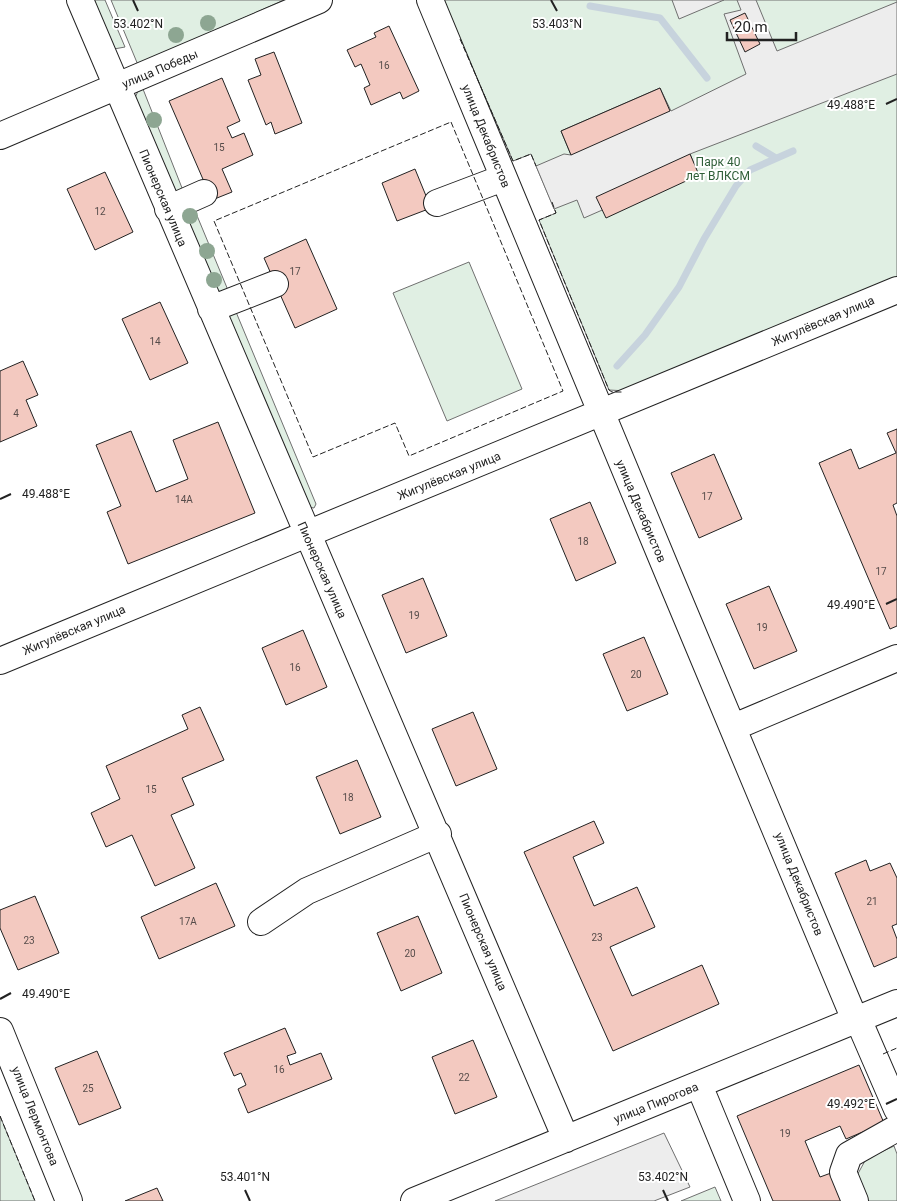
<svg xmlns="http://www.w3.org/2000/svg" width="897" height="1201" font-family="Roboto,sans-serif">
<rect width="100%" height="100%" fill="#fff"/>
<!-- green -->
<path fill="#e0efe3" stroke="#6f6f6f" d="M94,0H105L125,47L114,49Z
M111,0H284L138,65Z
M443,0H897V278L627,391L609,390L539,220L556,213L531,154L513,161Z
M141,84L184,193L177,194L135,98Z
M193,206L230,295L220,300L183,212Z
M469,262L522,389L447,421L393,293Z
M236,312L316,504L314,508L308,507L227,317Z
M0,1116L35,1201H0Z
M894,1146L897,1154V1201H864L855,1179L866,1159Z
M715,1187L721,1201H681Z"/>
<!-- parking -->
<path fill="#ededed" stroke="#6f6f6f" d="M672,0H724L679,19Z
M737,0H756L777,51L897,2V74L690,154L696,169L584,218L577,200L554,209L536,166L564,154L571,155L561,131L660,88L671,111L746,74L724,14L741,10Z
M664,1133L690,1187L654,1201H495Z"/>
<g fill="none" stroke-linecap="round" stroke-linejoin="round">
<!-- stream -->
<path stroke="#c7d3dd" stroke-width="7" d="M590,6L660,18L707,78
M756,146L776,158
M617,366L645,335L679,287L704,239L736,186L750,170L793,151"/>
</g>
<!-- building -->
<path fill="#f3c9c0" stroke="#222" d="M745,13L760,44L745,52L730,20Z
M389,26L419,91L403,99L400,92L371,105L364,88L370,85L361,64L355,67L347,50L376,37L374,33Z
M274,52L302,123L275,134L271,122L266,125L248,80L261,75L255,59Z
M222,78L240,121L227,127L232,138L244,133L253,155L222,169L232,192L212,200L169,101Z
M660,88L670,111L571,155L561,131Z
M690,154L699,175L606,218L596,197Z
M415,169L431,208L397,221L382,183Z
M105,172L133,232L95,250L67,189Z
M306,239L337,309L295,328L264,258Z
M160,302L188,363L150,380L122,319Z
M23,361L38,395L26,400L37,426L0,442V371Z
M218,422L255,513L128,564L107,512L121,506L96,445L131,431L156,492L188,479L173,440Z
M897,429V503L893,505L897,516V626L890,629L819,463L851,449L859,469L896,453L887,433Z
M714,454L742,519L699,538L671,473Z
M590,502L616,563L576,581L550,519Z
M423,578L447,636L406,653L382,595Z
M769,586L797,651L754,669L726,604Z
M303,630L327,687L286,705L262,648Z
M644,637L668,694L627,711L603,654Z
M200,707L224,760L182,778L194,805L171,815L195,868L155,886L132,835L106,847L91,813L120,799L106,766L188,729L182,715Z
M473,712L497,769L456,786L432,729Z
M357,760L381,817L340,834L316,777Z
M594,821L604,843L573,857L594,906L637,887L655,927L610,947L632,996L702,965L719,1004L613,1051L524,852Z
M866,860L870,871L890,863L897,878V924L892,926L897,939V957L874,967L835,873Z
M216,883L235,926L159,959L141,917Z
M35,896L59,953L18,970L0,928V910Z
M418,916L442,973L401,991L377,933Z
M285,1028L296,1053L287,1056L290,1065L321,1053L332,1079L248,1113L238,1089L246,1085L241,1073L234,1076L224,1053Z
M473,1040L497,1097L455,1114L432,1057Z
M97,1051L121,1108L79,1125L55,1068Z
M859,1065L884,1123L846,1139L840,1126L805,1141L820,1177L831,1173L842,1201H773L737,1116Z
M157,1188L163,1201H125Z"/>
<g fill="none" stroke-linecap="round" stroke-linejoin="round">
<!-- minor casing -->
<g stroke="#222" stroke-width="28">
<path id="minor" d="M80,0L566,1139
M430,0C570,341 713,680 855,1020
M0,136L319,0
M437,203L503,178
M168,209L204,193
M211,309L275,284
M0,661L897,290
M734,727L897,658
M261,922L307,891L438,834
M858,1019L897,1109
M0,1031L69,1201
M699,1085L747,1201
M414,1201L897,1003
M855,1201L843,1172L849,1155L897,1128"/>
</g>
<!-- minor -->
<use href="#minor" stroke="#fff" stroke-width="26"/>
<!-- fence -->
<path stroke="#222" stroke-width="1" stroke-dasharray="6 2.5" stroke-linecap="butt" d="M460,39L513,161L531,154L536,166
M451,122L563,391L409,456L395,423L313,457L214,221Z
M552,202L556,213L539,220L609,390L612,392H622
M883,1054L897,1048
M0,1116L35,1201"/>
</g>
<!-- trees -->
<g fill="#8da692">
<circle cx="208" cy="23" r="8"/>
<circle cx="176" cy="35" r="8"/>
<circle cx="154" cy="120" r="8"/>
<circle cx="190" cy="216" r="8"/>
<circle cx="207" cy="251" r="8"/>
<circle cx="214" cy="280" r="8"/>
</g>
<!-- ticks -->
<path fill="none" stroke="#222" stroke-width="2" d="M133,0L138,11M551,0L557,11M886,104L897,99M0,499L11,494M886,604L897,599M0,999L11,993M886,1104L897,1099M245,1190L250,1201M663,1190L668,1201"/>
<g text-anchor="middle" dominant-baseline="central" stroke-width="4" stroke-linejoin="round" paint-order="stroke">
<!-- number labels -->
<g font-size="10" fill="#564c4a">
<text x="384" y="65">16</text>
<text x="219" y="147">15</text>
<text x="100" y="211">12</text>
<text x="295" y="271">17</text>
<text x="155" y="341">14</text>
<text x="16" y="413">4</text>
<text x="707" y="496">17</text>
<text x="184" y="499">14А</text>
<text x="583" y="541">18</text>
<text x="881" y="571">17</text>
<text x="414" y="615">19</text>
<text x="762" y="627">19</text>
<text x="295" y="667">16</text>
<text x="636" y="674">20</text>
<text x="151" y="789">15</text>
<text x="348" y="797">18</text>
<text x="872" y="901">21</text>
<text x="188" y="921">17А</text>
<text x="597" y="937">23</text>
<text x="29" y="940">23</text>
<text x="410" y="953">20</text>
<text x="279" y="1069">16</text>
<text x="464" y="1077">22</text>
<text x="88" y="1088">25</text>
<text x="785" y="1133">19</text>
</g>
<!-- street labels -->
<g font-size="12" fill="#222" stroke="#fff">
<text transform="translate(160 69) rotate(-23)">улица Победы</text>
<text transform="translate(486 136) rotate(68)">улица Декабристов</text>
<text transform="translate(163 198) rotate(67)">Пионерская улица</text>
<text transform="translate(823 321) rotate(-23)">Жигулёвская улица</text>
<text transform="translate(449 476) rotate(-22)">Жигулёвская улица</text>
<text transform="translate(641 511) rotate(67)">улица Декабристов</text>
<text transform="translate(322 570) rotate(66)">Пионерская улица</text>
<text transform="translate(74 630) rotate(-23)">Жигулёвская улица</text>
<text transform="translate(799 884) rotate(68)">улица Декабристов</text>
<text transform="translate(483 942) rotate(67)">Пионерская улица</text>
<text transform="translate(656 1103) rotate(-22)">улица Пирогова</text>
<text transform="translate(35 1116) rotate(68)">улица Лермонтова</text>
</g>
<!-- park labels -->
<g font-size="12" fill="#2f5e38" stroke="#fff">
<text x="718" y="162">Парк 40<tspan x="718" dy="14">лет ВЛКСМ</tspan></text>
</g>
</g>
<g font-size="12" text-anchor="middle" fill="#222" stroke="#fff" stroke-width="4" stroke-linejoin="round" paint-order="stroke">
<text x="138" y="28">53.402°N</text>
<text x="557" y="28">53.403°N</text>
<text x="851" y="109">49.488°E</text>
<text x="46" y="498">49.488°E</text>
<text x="851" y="609">49.490°E</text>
<text x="46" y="998">49.490°E</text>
<text x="851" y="1108">49.492°E</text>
<text x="245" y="1181">53.401°N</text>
<text x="663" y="1181">53.402°N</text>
</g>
<!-- scale -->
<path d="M727 32v8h69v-8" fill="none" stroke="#222222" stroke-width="2.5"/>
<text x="734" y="32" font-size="15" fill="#222222" stroke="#ffffff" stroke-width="4" paint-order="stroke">20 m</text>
</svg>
